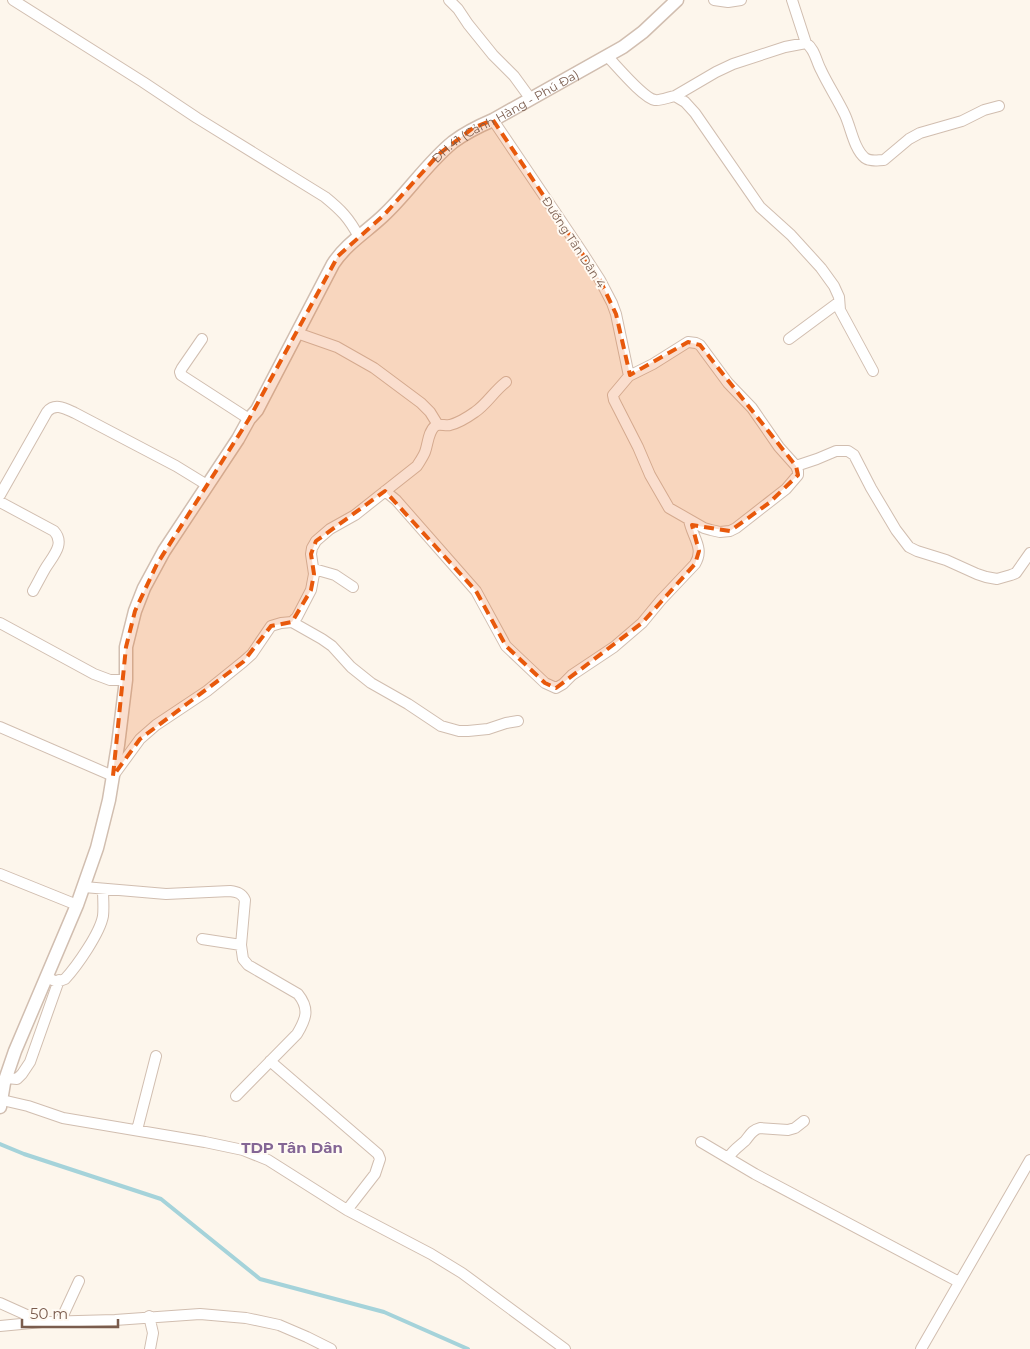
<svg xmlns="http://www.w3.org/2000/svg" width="1030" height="1349" font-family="Montserrat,sans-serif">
<rect width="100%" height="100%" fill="#fdf6ec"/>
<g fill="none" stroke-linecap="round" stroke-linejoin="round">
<!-- stream -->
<path stroke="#a5d3da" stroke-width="4" d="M0,1144L24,1154L161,1199L260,1279L384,1312L468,1349"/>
<!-- minor casing -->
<g stroke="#d1beb0" stroke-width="12">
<path id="minor" d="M13,0L143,82L197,118L325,197C341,210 349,218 359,237
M449,0L458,9L468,24L493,55L514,76L530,98
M714,0L728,2L741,0
M792,0L806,43
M607,56C616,65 643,98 655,100C660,101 669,97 675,96L685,102L695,113L760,207L791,235L821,268L834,286L839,297L840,310L873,371
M675,96L716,72L733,64L785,47L806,43C815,49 816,61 821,70C828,85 838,100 845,115C851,128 854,149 865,158C870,162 878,160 884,160L909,139L920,133L962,121L984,110L999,106
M493,120L580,249L600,280L612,303L616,314L629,376
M297,333L337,347L374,368L421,403L430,412L438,425
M202,339L182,368L180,372L181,375L249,419
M789,339L839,302
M688,342L696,343L700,345L728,383L752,408L779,447L796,466L798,471V475L786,489L736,528L730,531L720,532L711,530L704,528L669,508L650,475L638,447L614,400L613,395L629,376L653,364Z
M796,466L817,459L836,451H848L854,455L871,488L896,530L909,547L917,551L946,560L977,574L986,577L997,579L1011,575L1016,573L1030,553
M385,491L396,500L476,591L506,646L545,683L556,688L563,684L572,675L614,647L642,623L661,600L695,564C705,548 692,537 689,520
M0,495L47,412C55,402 66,409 75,413L176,466L207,485
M0,502L54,531C66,544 52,557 45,569C41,576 37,584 33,591
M314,569L335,575L353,587
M292,622L297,617L311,590L314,574L311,554L312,548L316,541L330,529L355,515L417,466C420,461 423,457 425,452C428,444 428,432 435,426C439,423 445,426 450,425C458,423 468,417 475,412C487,404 494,391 506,382
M0,623L94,674L110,680H126
M0,727L113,776L140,739L156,725L207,691L243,662L252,654L271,626L281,623L292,622L322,639L332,646L351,667L371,683L408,704L441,726L459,731H468L488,729L506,723L518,721
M0,874L77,905
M84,887L166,894L230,891C237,892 242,893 245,900L241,945L243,959L248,965L298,994C310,1009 306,1019 297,1034L236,1096
M202,939L241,945
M46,977L57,982L65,979C77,966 100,933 103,916C104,908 103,898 103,889
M270,1061L378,1154L380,1159L375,1174L347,1210
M6,1078L17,1079L22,1074L30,1062L59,980
M2,1100L28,1106L63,1118L205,1142L243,1150L268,1160L347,1210L431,1254L462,1273L565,1349
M804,1121L795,1128L788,1130L760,1128C752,1130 750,1135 745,1141C738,1147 733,1150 728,1158L755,1174L959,1282
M137,1130L156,1056
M701,1142L728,1158
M0,1303L40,1321
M149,1316L153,1333L150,1349
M60,1322L79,1281
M0,1326L42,1322L115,1320L200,1314L246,1318L279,1325L307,1337L331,1349
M921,1349L1030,1160"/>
</g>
<!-- tertiary casing -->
<g stroke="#d1beb0" stroke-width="15">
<g id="tertiary">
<path id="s1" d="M0,1107L4,1083L15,1051L77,905L97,848L109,800L118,745L126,680V647L135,611L144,588L164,551L238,439L249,419L257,410L333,264C346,244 366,232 383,216C408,193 426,164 453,142C465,133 479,126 493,120L623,47L643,32L677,0"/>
</g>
</g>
<!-- minor -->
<use href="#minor" stroke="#fff" stroke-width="10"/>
<!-- tertiary -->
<use href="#tertiary" stroke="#fff" stroke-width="12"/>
</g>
<!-- marked area -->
<path fill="#e8590c" fill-opacity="0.2" stroke="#e8590c" stroke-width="4" stroke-dasharray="10 6" stroke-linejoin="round" d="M493,120L600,280L616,314L630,375L688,342L700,345L796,466L798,475L769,503L730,531L692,525L699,551L695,564L642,623L556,688L545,683L506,646L476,591L385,491L316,541L311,554L314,574L311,590L292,622L271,626L243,662L140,739L113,776L126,647L135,611L157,564L249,419L338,256L384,215L439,154L473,128Z"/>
<g text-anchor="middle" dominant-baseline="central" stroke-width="4" stroke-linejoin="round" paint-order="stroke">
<!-- street labels -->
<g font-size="12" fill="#7a5c4d" stroke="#fffaf3">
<text stroke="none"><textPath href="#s1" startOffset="1148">ĐH.41 (Cảnh Hàng - Phú Đa)</textPath></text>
<text transform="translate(574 242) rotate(57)">Đướng Tân Dân 4</text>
</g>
<!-- quarter labels -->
<g font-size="15" font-weight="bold" fill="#846695" stroke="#fffaf3">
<text x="292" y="1147">TDP Tân Dân</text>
</g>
</g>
<!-- scale -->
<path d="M22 1319v8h96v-8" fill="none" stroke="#7a5c4d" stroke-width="2.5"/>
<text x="30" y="1319" font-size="15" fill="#7a5c4d" stroke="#fffaf3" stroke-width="4" paint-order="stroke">50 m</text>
</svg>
